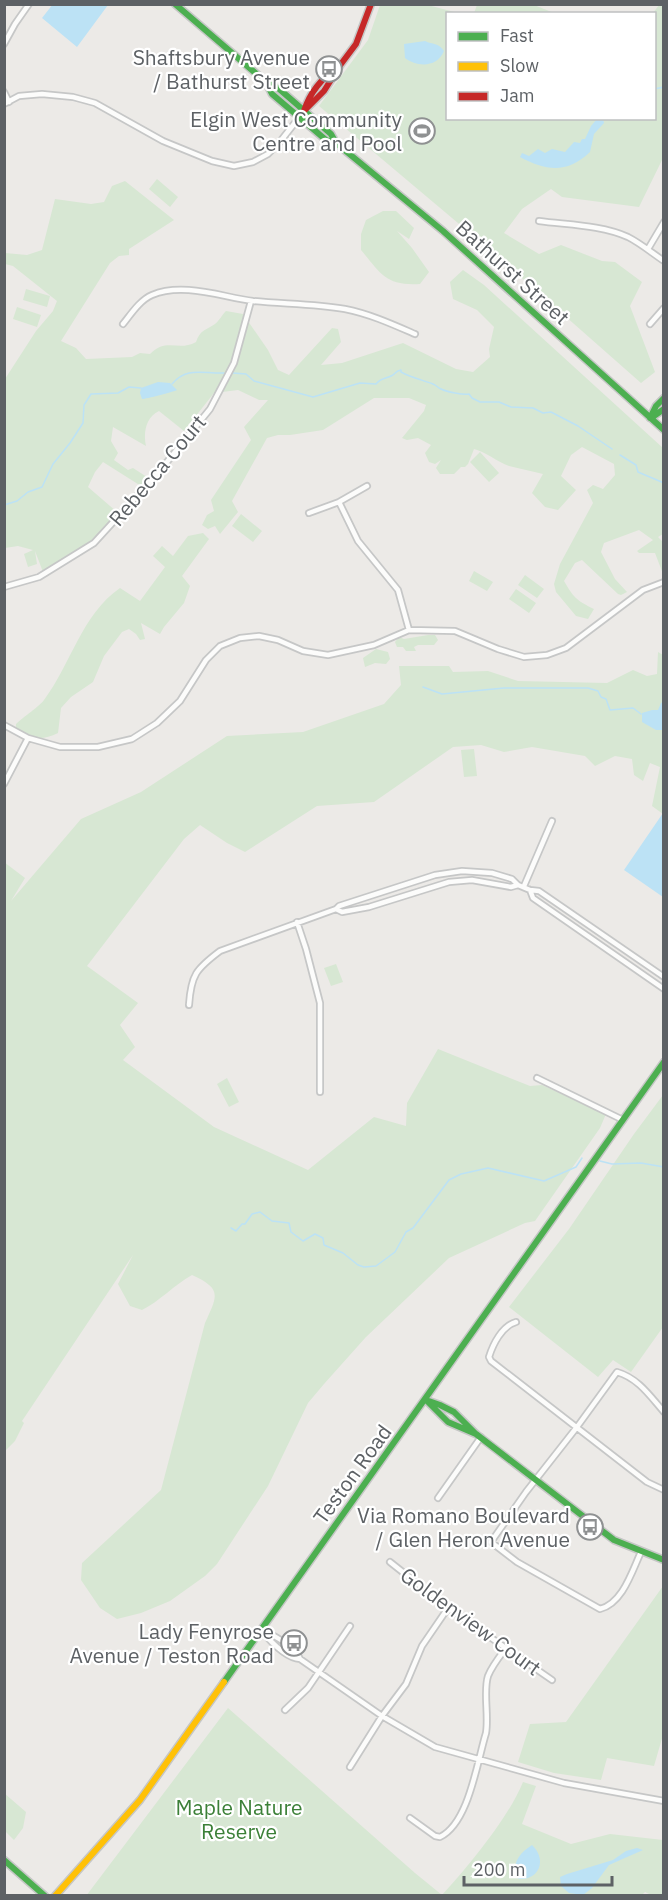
<svg xmlns="http://www.w3.org/2000/svg" width="668" height="1900" font-family="'IBM Plex Sans',sans-serif">
<rect width="100%" height="100%" fill="#eceae7"/>
<!-- green -->
<path fill="#d7e7d3" d="M424,4L458,13L448,14V118H654V14L653,13L659,5H663V158L639,207L562,197L551,189L522,209L504,233L539,254L561,245L602,261L615,262L642,282L630,306L655,372L641,383L490,250L319,106L368,40L380,5Z
M477,5H534L554,13H474Z
M157,179L178,197L170,207L149,189Z
M125,181L174,220L129,249V255L119,256L110,263L61,341L76,348L86,359L132,357L140,353L150,354C167,337 178,352 196,342C200,330 206,330 215,324C219,321 222,315 226,311L243,314L268,350L278,370L289,375L332,328L338,329L341,342L321,365L342,363L403,343L456,369L473,372L490,357L489,349L494,327L477,310L453,299L450,282L463,270L484,285L663,448V534L658,537L663,542V574L655,553H639L637,551L653,540L639,530L604,543L601,552L615,579L627,592L621,595L618,594L582,560L575,563L564,581C574,598 576,600 594,609L588,619L576,616L556,592L554,584L560,564L593,503L587,490L593,485L603,489L615,475L614,464L582,447L571,455L561,476L576,490L558,510L545,507L532,493L543,474C532,471 520,469 509,466C498,462 484,451 474,449L468,464L465,467H461L454,474H440L436,468L441,460L435,464L429,462L425,453L431,445L418,438L407,440L402,438L424,411L426,405L409,398H374L323,430L290,435H278L267,438L232,501L238,512L220,534L215,526L208,529L202,525L207,515L214,511L211,500L251,440L244,427L268,400H259L238,390L214,393L184,431L159,411C146,417 143,433 146,446L113,427L111,441L118,453L114,460L128,470L133,468L150,479L144,487L141,486L103,462L95,472L88,487L117,512L92,541L43,572L35,551L37,564L28,567L24,554L33,550L18,546L5,548V379L36,331L53,311L57,301L13,266L5,264V253L27,255L42,250L55,199L91,204L104,202L112,186Z
M383,211H396L414,228L409,239L397,231L412,248L429,272L420,284C386,286 381,274 361,250V234L366,220Z
M26,289L50,296L47,307L23,300Z
M17,307L41,315L37,327L13,319Z
M480,452L499,473L489,482L470,462Z
M241,514L262,531L253,542L232,526Z
M203,533L209,539L182,576L190,586L184,603L164,627L160,634L141,623L145,639L140,640L136,634L129,629L122,632L104,656L93,682L71,697L61,708L58,733C42,741 30,740 16,728V724C23,717 40,706 44,700C71,664 82,614 120,588L140,601L165,567L153,556L162,546L173,556L188,536Z
M474,571L493,582L487,591L469,581Z
M525,575L544,589L537,598L518,585Z
M516,589L536,603L529,613L509,599Z
M428,635H435L438,640L434,645H418L414,647L416,651H406L403,647H397L395,642L399,637L404,639Z
M376,649L388,652L390,659L386,664L375,663L365,667L363,658Z
M658,652L663,655V814L652,806L660,767L650,763L643,781L634,775L632,759L615,756L595,766L585,756L532,747L504,752L481,745L453,747L374,802L317,806L245,852L227,843L200,825L184,839L87,966L138,1003L120,1025L135,1047L123,1060L214,1127L308,1170L374,1117L406,1126L407,1103L438,1049L530,1086L542,1085L606,1114L600,1128L535,1221L525,1223L449,1258L366,1337L324,1384L308,1403L268,1486L217,1564L205,1576L170,1601L141,1613L117,1619L100,1608L81,1580L82,1563L161,1490L205,1323C217,1296 223,1289 192,1275C174,1285 160,1301 142,1310L130,1306L118,1284L133,1255L22,1421L24,1423L15,1441L5,1451L4,862L25,878L11,901L81,819L141,792L227,736L303,732L384,704L401,685L399,666H449L453,672L488,671L518,681L607,683L633,670L647,676L657,674Z
M474,749L477,776L464,777L461,750Z
M336,964L343,982L331,986L324,968Z
M227,1078L239,1102L229,1107L217,1084Z
M663,1095V1327L631,1372L613,1360L598,1377L509,1307L569,1229L634,1134Z
M663,1586L662,1618L664,1632L663,1735L654,1766L607,1758L601,1780L554,1773L518,1762L530,1724L566,1722Z
M228,1708L415,1873L442,1895C468,1867 509,1817 523,1782L536,1786L522,1824L571,1844L610,1834L663,1840L662,1895H651L645,1892L641,1896H86Z
M4,1793L26,1812L23,1828L14,1840L5,1831Z"/>
<!-- water -->
<path fill="#bce2f5" d="M53,4H108V5L77,47L42,18Z
M425,41C433,45 438,42 444,51C437,68 417,67 405,58L404,44Z
M597,119H603L604,123L594,134L590,152C567,174 546,171 520,157L522,153L529,156L538,149L545,153L552,149L565,152L574,142L580,143L582,139H585L591,126Z
M158,382L170,383L177,390C173,392 146,399 142,399L140,393L141,388Z
M663,702V730H656L642,722V713L652,710H658L661,703Z
M663,813V897L624,870Z
M532,1845C547,1859 540,1880 519,1879L514,1874C515,1859 520,1853 532,1845Z
M637,1848L643,1850L609,1865L592,1888L583,1895L569,1893L561,1886L560,1877L567,1874L613,1860L626,1851Z"/>
<g fill="none" stroke-linecap="round" stroke-linejoin="round">
<!-- stream -->
<path stroke="#bce2f5" stroke-width="1.5" d="M654,89L664,87
M233,373L246,374L254,381L313,397L360,383L376,384C381,378 385,379 391,376C396,374 395,371 401,370V372C412,378 423,380 433,384C436,385 438,388 441,389C447,392 463,395 469,394L472,398L480,402H499L511,407L533,408L543,413L551,412L578,426L612,449
M172,384C187,366 203,374 224,373
M620,455L636,465L638,472L664,483
M4,505L17,501L28,492L42,487L53,464L70,443L83,423L84,405L91,394L118,393L129,387L141,388
M423,687L442,694L504,688H588L598,691L601,697L606,699L610,710L633,708L641,714
M600,1161L612,1164L641,1163L664,1167
M231,1228L236,1231L242,1224H245L252,1214L260,1212L272,1221L289,1223L291,1232L303,1241L315,1234L323,1238L324,1245L343,1253L358,1265L364,1267L376,1266L395,1252L406,1232L413,1228L449,1180L461,1174L488,1168L544,1181L576,1167L582,1158"/>
<!-- street casing -->
<g stroke="#c6c7c7" stroke-width="8">
<path id="street" d="M4,44L15,24L29,4
M4,92L9,102
M4,104L19,96L42,94L73,97L95,103L163,141L212,161L234,166L253,162L268,154L279,143L301,115
M539,221C568,225 601,225 628,237C640,243 652,253 664,261
M648,249L664,222
M123,324C131,314 140,300 152,295C183,282 222,297 253,301C283,304 315,304 345,309C370,314 392,324 415,334
M650,324L664,308
M367,486L339,502L358,541L398,590L409,630
M309,513L339,502
M4,587L39,577L94,543L158,473L210,409L234,363L251,301
M4,725L28,738L60,747H98L132,739L157,723L180,701L206,660L220,646L240,638L259,636L278,640L303,651L328,655L374,645L409,630L455,631L498,649L524,657L547,655L566,648L643,590L664,582
M4,784L28,738
M524,886L552,821
M530,890L533,898L664,989
M336,909L342,912L369,907L449,882L472,880L511,887L518,885
M297,922L306,949L320,1003V1092
M189,1005C191,975 196,969 220,951L336,909L339,906L435,875L462,871L492,873L512,879L518,885L530,890L539,891L664,977
M537,1078L623,1120
M516,1322C502,1326 493,1344 489,1357L491,1361L647,1482L664,1490
M438,1498L481,1437
M641,1552C632,1571 623,1603 600,1609L517,1562L491,1542L526,1492L577,1427L617,1372C638,1378 650,1396 664,1412
M390,1562L448,1608L552,1680
M261,1630C270,1641 285,1658 300,1659L382,1716L435,1747L564,1783L664,1801
M263,1631C276,1636 294,1646 300,1659
M285,1710L308,1688L350,1626
M350,1767L382,1716L406,1684L422,1646L448,1608
M410,1818L435,1836L440,1837C469,1823 477,1762 486,1733C489,1715 483,1691 488,1676C492,1666 500,1656 506,1648"/>
</g>
<!-- fast casing -->
<g stroke="#c6c7c6" stroke-width="9">
<path id="fast" d="M175,4L266,82L278,88L331,134L336,143L443,231L664,430
M266,82L272,94L326,140L335,143
M650,418L656,406L664,398
M651,418L664,409
M426,1400L440,1405L454,1412L476,1434L614,1540L664,1560
M426,1400L448,1422L476,1434
M224,1682L664,1062
M4,1860L45,1896"/>
</g>
<!-- slow casing -->
<g stroke="#c6c7c6" stroke-width="9">
<path id="slow" d="M55,1896L140,1800L224,1682"/>
</g>
<!-- jam casing -->
<g stroke="#c6c7c6" stroke-width="9">
<path id="jam" d="M304,111L324,91L341,64L356,44L371,4
M304,111C310,92 323,77 339,66"/>
</g>
<!-- street -->
<use href="#street" stroke="#fcfcfb" stroke-width="4.5"/>
<!-- fast -->
<use href="#fast" stroke="#4caf50" stroke-width="6"/>
<!-- slow -->
<use href="#slow" stroke="#ffc107" stroke-width="6"/>
<!-- jam -->
<use href="#jam" stroke="#c62828" stroke-width="6"/>
</g>
<!-- icons -->
<defs>
<g id="bus-ring" transform="scale(1.35)"><circle r="9.5" fill="#fff" stroke="#8f9192" stroke-width="1.5"/><path d="M-5-6H5V4H4V6H2V4H-2V6H-4V4H-5ZM-3.5-4V0h7V-4ZM-3.5 1.2v1.5H-2V1.2ZM2 1.2v1.5H3.5V1.2Z" fill="#8f9192"/></g>
<g id="stadium-ring" transform="scale(1.35)"><circle r="9.5" fill="#fff" stroke="#8f9192" stroke-width="1.5"/><path d="M0-5a6.5 5 0 1 0 0 10a6.5 5 0 1 0 0-10ZM-3.5-1.8h7v3.6h-7Z" fill="#8f9192"/></g>
</defs>
<g fill-rule="evenodd">
<use href="#bus-ring" x="329" y="69"/>
<use href="#stadium-ring" x="422" y="131"/>
<use href="#bus-ring" x="590" y="1527"/>
<use href="#bus-ring" x="294" y="1643"/>
</g>
<g text-anchor="middle" dominant-baseline="central" stroke-width="4.5" stroke-linejoin="round" paint-order="stroke">
<!-- poi labels -->
<g font-size="21" fill="#5d6165" stroke="#fff" text-anchor="end">
<text x="310" y="57">Shaftsbury Avenue<tspan x="310" dy="24">/ Bathurst Street</tspan></text>
<text x="402" y="119">Elgin West Community<tspan x="402" dy="24">Centre and Pool</tspan></text>
<text x="570" y="1515">Via Romano Boulevard<tspan x="570" dy="24">/ Glen Heron Avenue</tspan></text>
<text x="274" y="1631">Lady Fenyrose<tspan x="274" dy="24">Avenue / Teston Road</tspan></text>
</g>
<!-- street labels -->
<g font-size="21" fill="#5d6165" stroke="#fff">
<text transform="translate(513 272) rotate(42)">Bathurst Street</text>
<text transform="translate(157 470) rotate(-50)">Rebecca Court</text>
<text transform="translate(352 1474) rotate(-54)">Teston Road</text>
<text transform="translate(471 1621) rotate(36)">Goldenview Court</text>
</g>
<!-- park labels -->
<g font-size="21" fill="#3c8038" stroke="#fff">
<text x="239" y="1807">Maple Nature<tspan x="239" dy="24">Reserve</tspan></text>
</g>
</g>
<!-- border -->
<rect width="668" height="1900" fill="none" stroke="#5d6165" stroke-width="12"/>
<!-- legend -->
<rect x="446" y="12" width="210" height="108" fill="#ffffff" stroke="#bec0c1" stroke-width="1.5"/>
<rect x="458" y="32" width="30" height="9" fill="#4caf50" stroke="#bec0c1" stroke-width="1.5"/>
<text x="500" y="42" font-size="18" fill="#5d6165">Fast</text>
<rect x="458" y="62" width="30" height="9" fill="#ffc107" stroke="#bec0c1" stroke-width="1.5"/>
<text x="500" y="72" font-size="18" fill="#5d6165">Slow</text>
<rect x="458" y="92" width="30" height="9" fill="#c62828" stroke="#bec0c1" stroke-width="1.5"/>
<text x="500" y="102" font-size="18" fill="#5d6165">Jam</text>
<!-- scale -->
<path d="M464 1876v9h148v-9" fill="none" stroke="#5d6165" stroke-width="3"/>
<text x="473" y="1876" font-size="18" fill="#5d6165" stroke="#ffffff" stroke-width="4.5" paint-order="stroke">200 m</text>
</svg>
